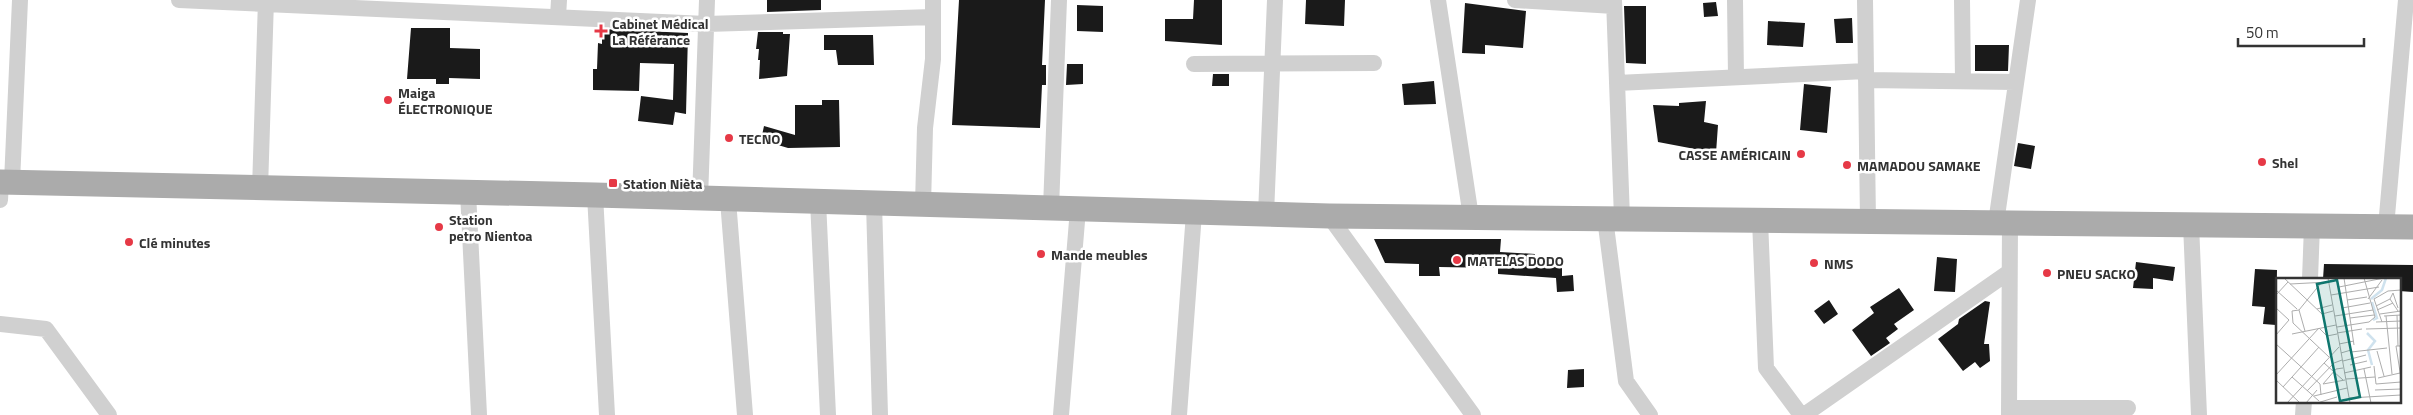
<svg xmlns="http://www.w3.org/2000/svg" width="2413" height="415" font-family="'Titillium Web',sans-serif">
<rect width="100%" height="100%" fill="#fff"/>
<!-- building -->
<path fill="#1a1a1a" d="M767,0H821V10L767,12Z
M959,0H1045L1042,65H1046V85H1042L1040,128L952,125Z
M1194,0H1222V45L1165,41V19H1193Z
M1306,0H1345L1344,26L1305,24Z
M1716,2L1718,16L1704,17L1703,3Z
M1465,3L1526,11L1523,48L1485,45V54L1462,53Z
M1077,5L1103,6V32L1077,31Z
M1624,6H1646V64L1626,63Z
M1852,18L1853,43H1836L1834,19Z
M1768,21L1805,23L1803,47L1767,45Z
M411,28H450V48L480,49V79L449,78V84H436V79H407Z
M602,29L688,33L686,114L675,112L673,125L638,121L641,96L673,100L674,64L640,63L639,91L593,90V69H597L598,43L602,44Z
M758,32H783V34H790L787,76L759,79L760,60H758L759,49H756Z
M824,35H873L874,65H838L836,50H824Z
M1975,45H2009L2008,71H1975Z
M1067,64H1083V84L1066,85Z
M1213,74H1229V86H1212Z
M1434,81L1436,104L1404,105L1402,84Z
M1804,84L1831,87L1827,133L1800,130Z
M822,100H839L840,147L788,148L761,140L764,126L795,135V105H822Z
M1706,101L1704,122L1718,125L1716,153L1658,142L1653,105L1679,106V103Z
M2018,143L2035,146L2031,169L2014,166Z
M1374,239H1501L1500,252L1535,254L1534,264L1562,263V276L1573,275L1574,291L1557,292L1556,278L1498,274V268L1439,267L1440,276H1419V264L1385,263Z
M1937,257L1957,259L1955,292L1934,291Z
M2136,262L2175,267L2173,281L2153,278V289L2133,288Z
M2324,264L2413,265V292L2399,291V279H2323Z
M2255,269L2277,270L2276,325L2263,324L2265,307L2252,306Z
M1899,288L1914,310L1894,324L1898,329L1886,338L1890,343L1871,356L1852,330L1874,313L1870,307Z
M1829,300L1838,314L1824,324L1814,311Z
M1985,301L1990,302L1984,344H1989L1990,361L1980,368L1975,362L1963,371L1938,339L1958,324L1959,319Z
M1584,369V387L1567,388L1568,370Z"/>
<g fill="none" stroke-linecap="round" stroke-linejoin="round">
<!-- minor -->
<path stroke="#d0d0d0" stroke-width="16" d="M179,0L706,24L933,17
M1438,0L1471,217
M1515,0L1614,6
M1614,0L1622,218
M1735,0L1736,77
M1865,0L1868,221
M1962,0L1963,81
M558,17L559,0
M1194,64L1374,63
M1866,80L2016,82
M1617,83L1866,71
M12,182L20,0
M260,189L266,0
M468,192L479,415
M595,195L607,415
M700,199L707,0
M0,200L1,182
M728,200L745,415
M818,201L828,415
M874,203L880,415
M923,205L925,128L933,59V0
M1051,208L1059,0
M1266,214L1275,0
M1329,216L1473,415
M1605,218L1626,381L1650,415
M1760,220L1766,368L1801,415
M1996,223L2028,0
M2191,224L2199,415
M2386,227L2406,0
M2310,279L2312,226
M0,324L46,329L109,415
M2009,408H2128
M1061,415L1078,209
M1179,415L1194,213
M1804,415L2009,272
M2009,415L2010,223
M2303,415L2304,401"/>
<!-- primary -->
<path stroke="#ababab" stroke-width="25" d="M0,182L595,195L1329,216L2413,227"/>
</g>
<!-- markers -->
<g fill="#e63946" stroke="#fff" stroke-width="2">
<path d="M598.5 23.5h5v5h5v5h-5v5h-5v-5h-5v-5h5z"/>
<circle cx="388" cy="100" r="5"/>
<circle cx="729" cy="138" r="5"/>
<circle cx="1801" cy="154" r="5"/>
<circle cx="2262" cy="162" r="5"/>
<circle cx="1847" cy="165" r="5"/>
<rect x="608" y="178" width="10" height="10" rx="2.5"/>
<circle cx="439" cy="227" r="5"/>
<circle cx="129" cy="242" r="5"/>
<circle cx="1041" cy="254" r="5"/>
<circle cx="1457" cy="260" r="5"/>
<circle cx="1814" cy="263" r="5"/>
<circle cx="2047" cy="273" r="5"/>
</g>
<g text-anchor="middle" dominant-baseline="central" stroke-width="5" stroke-linejoin="round" paint-order="stroke">
<!-- poi labels -->
<g font-size="14" font-weight="bold" fill="#333" stroke="#fff" text-anchor="start">
<text x="612" y="23">Cabinet Médical<tspan x="612" dy="16">La Référance</tspan></text>
<text x="398" y="92">Maiga<tspan x="398" dy="16">ÉLECTRONIQUE</tspan></text>
<text x="739" y="138">TECNO</text>
<text x="1791" y="154" text-anchor="end">CASSE AMÉRICAIN</text>
<text x="2272" y="162">Shel</text>
<text x="1857" y="165">MAMADOU SAMAKE</text>
<text x="623" y="183">Station Nièta</text>
<text x="449" y="219">Station<tspan x="449" dy="16">petro Nientoa</tspan></text>
<text x="139" y="242">Clé minutes</text>
<text x="1051" y="254">Mande meubles</text>
<text x="1467" y="260">MATELAS DODO</text>
<text x="1824" y="263">NMS</text>
<text x="2057" y="273">PNEU SACKO</text>
</g>
</g>
<!-- overview -->
<g transform="translate(2276 278)">
<rect width="125" height="125" fill="#fff"/>
<path fill="none" stroke="#cfe2ee" stroke-width="2.5" d="M95,21L106,12L110,0M96,24L101,40L97,42M91,55L99,63L92,72L96,87"/>
<path fill="none" stroke="#adadad" stroke-width="1" d="M8,0L46,36L57,33M52,0L74,125M61,0L69,48M68,0L78,67M14,6L52,4M63,9L108,0M0,12L21,31M117,15L114,21L122,33M117,15L122,30M0,17L12,4M55,17L103,9M92,21L106,2M71,22L91,19M100,28L114,21M0,30L13,42L0,57M66,30L94,25M41,31L56,27M23,32L16,33L17,45L53,79M23,32L45,5M23,32L29,53M101,32L117,25M104,36L125,33M121,37L122,68M59,38L97,32M108,38L125,37M110,38L116,96M74,40L98,37M100,44L125,43M106,44L98,21L112,13L125,12M61,49L93,44L99,39L88,0M90,51L125,50M61,55L86,51M16,56L60,47M0,66L44,106L45,117M63,66L78,63M125,68H120L125,100M101,73L108,98M75,74L111,70M65,75L75,72L76,80M67,83L90,77M48,85L67,102M74,87L91,83M98,88L100,106L125,104M88,91L95,125M68,95L95,89M0,97L43,50L51,58L61,56M16,99L43,123M102,100L124,95M70,101L99,99M0,102L24,125M47,106L60,91L67,90M47,106L69,102M7,109L43,69M99,112L125,111M31,113L58,85L66,82M38,118L71,110M73,120L125,117M11,125L63,69M30,125L41,112M41,125L61,119"/>
<path fill="#0f766e" fill-opacity="0.15" stroke="#0f766e" stroke-width="2.5" d="M61,2L84,119L64,123L41,6Z"/>
<rect width="125" height="125" fill="none" stroke="#333" stroke-width="2.5"/>
</g>
<!-- scale -->
<path d="M2238 38v8h126v-8" fill="none" stroke="#333333" stroke-width="2.5"/>
<text x="2246" y="38" font-size="15" fill="#333333" stroke="#ffffff" stroke-width="4" paint-order="stroke">50 m</text>
</svg>
